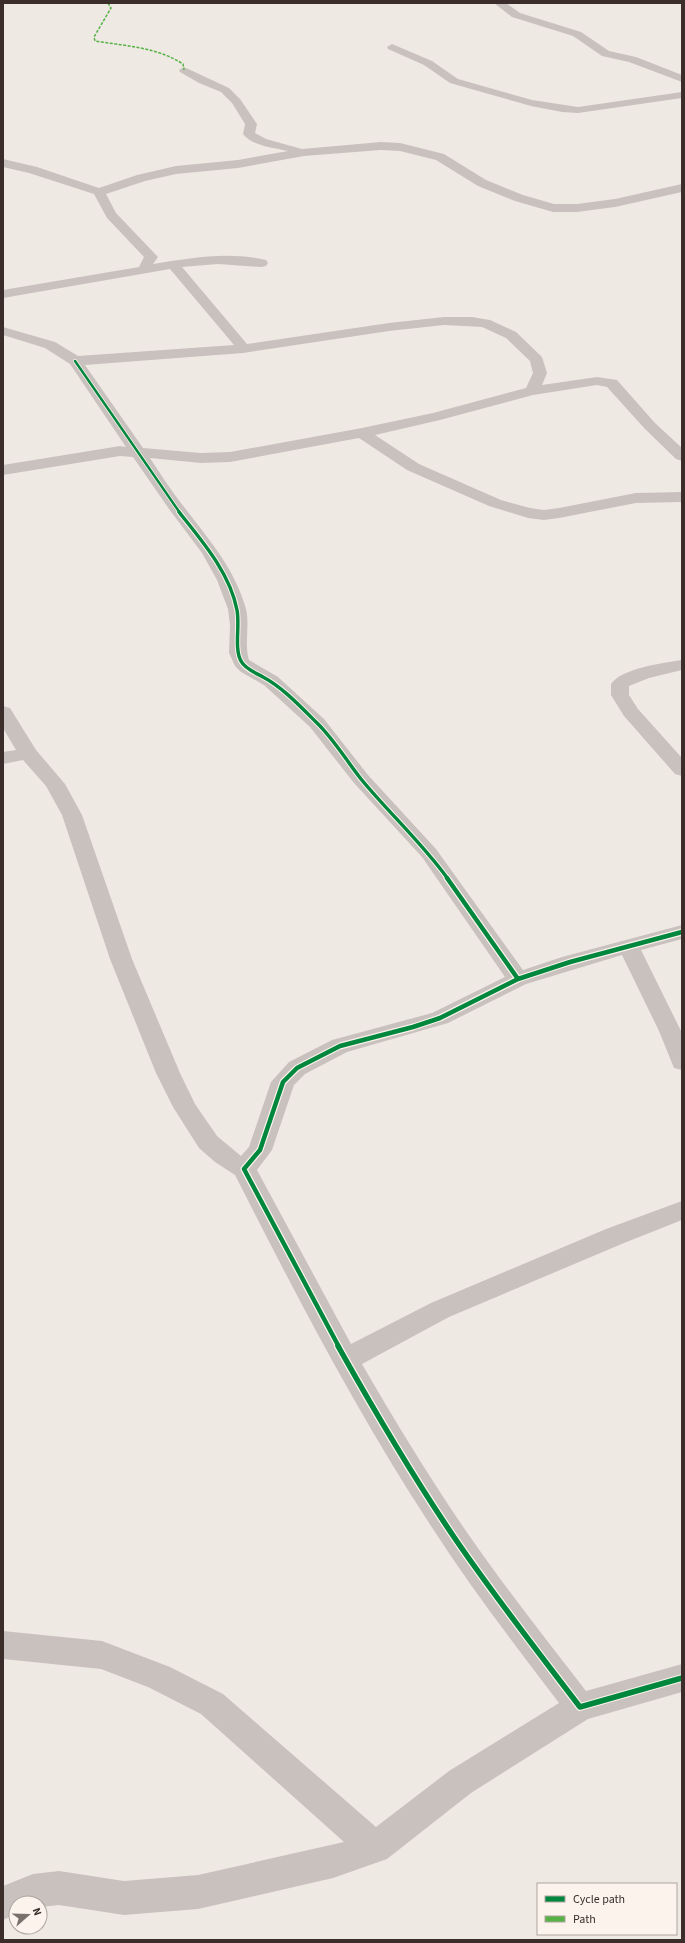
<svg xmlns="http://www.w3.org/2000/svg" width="685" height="1943" font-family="'Source Sans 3',sans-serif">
<rect width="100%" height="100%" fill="#efe9e4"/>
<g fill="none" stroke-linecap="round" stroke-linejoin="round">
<!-- minor -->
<path fill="#c9c1bd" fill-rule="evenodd" d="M494,3H506L520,13L581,32L609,51L636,57L682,75V82L629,62L602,56L573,36L512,17Z
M392,44L432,61L458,79L532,100L578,107L682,92V98L578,113L562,112L531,106L450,83L424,65L388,49L387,47Z
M184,67L229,88L240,99L257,124L255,133L266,139L302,149L381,142L400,143L444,154L486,180L523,195L554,204H577L615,199L682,184V192L615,207L577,212H553L515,201L478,186L436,160L400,151L381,150L304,156L238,168L176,174L145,181L106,194L116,213L158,257L153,264C190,258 229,251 266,260L268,263L266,266L261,267L218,264L182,267L247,344L389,323L444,317H472L490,320L516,332L542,357L547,373L542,385L597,377L617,380L655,423L682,448V461L676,459L645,429L607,387L597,385L533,395L440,420L375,435L419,464L501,500L530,508L544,510L559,508L636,493L682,492V502L636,503L559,518L544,520L528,518L489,506L407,470L359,438L230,462L201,463L150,458C160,473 170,489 181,503C206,536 235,568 246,609C250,626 244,644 249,660L278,677L324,719L368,775L436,849L523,970L562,957L682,925V939L641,950L682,1033V1070L674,1068L659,1031L622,955L526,984L448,1023L347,1052L305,1074L294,1085L272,1150L257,1170L351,1344L431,1303L606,1229L682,1201V1220L624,1243L449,1317L362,1364C395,1421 429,1477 466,1531C504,1586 545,1638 586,1691L682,1664V1692L588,1719L471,1793L387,1859L333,1878L198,1909L124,1915L59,1905L40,1907V1903H16V1914L3,1920V1886L33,1874L59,1871L124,1881L198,1875L344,1842L201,1714L148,1687L101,1669L3,1659V1631L102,1641L170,1667L223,1694L376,1827L449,1771L559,1703C515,1645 470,1587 431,1526C357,1413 296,1295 235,1175L215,1162L199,1148L173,1107L156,1073L110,959L62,815L46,786L23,760L3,764V752L16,750L3,728V706L10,708L36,750L65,784L82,815L132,959L180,1073L195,1104L217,1136L241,1156L249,1147L271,1082L289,1062L332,1040L432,1013L505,977L422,857L354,783L310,727L264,685L241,672L235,666L229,653L230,625L228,609L217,580L202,553L169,509L133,457L120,456L3,475V465L120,446L126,447L70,364L45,348L3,335V327L55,342L78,356L234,345L170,269L3,298V290L139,267L144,257L107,218L94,194L29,173L3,167V159L37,167L99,188L137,175L176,166L238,160L288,151C275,148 252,146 243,134L245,124L232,103L221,92L199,83L180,72L179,70ZM444,325L482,327L506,338L530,361L533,373L526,388L433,413L362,428L230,452L201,453L143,448L85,365L243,353L389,331Z
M682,660V670L649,678L629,686V695L638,709L682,758V776L675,774L624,716L611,695V684C622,668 663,663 682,660Z"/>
<!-- quiet -->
<path stroke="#57b246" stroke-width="1.5" stroke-dasharray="3 1.5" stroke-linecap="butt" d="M108,3L111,8L94,37L95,41C125,46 157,47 183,64L184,70"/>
<!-- cycleway-far3 casing -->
<g stroke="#fbf3ec" stroke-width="4">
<path id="cycleway-far3" d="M75,361L180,513"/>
</g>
<!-- cycleway-far2 casing -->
<g stroke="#fbf3ec" stroke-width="5.5">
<path id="cycleway-far2" d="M179,512C202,541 230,573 237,610C240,625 234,649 241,661C245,669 256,673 263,677C282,687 300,706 316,722C333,738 346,760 361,779C389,813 422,843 448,879"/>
</g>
<!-- cycleway-far1 casing -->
<g stroke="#fbf3ec" stroke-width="7">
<path id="cycleway-far1" d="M447,878L518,979
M339,1347L244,1169L260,1150L283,1082L297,1068L340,1046L413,1027L440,1018L518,979L570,962L682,932"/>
</g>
<!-- cycleway casing -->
<g stroke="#fbf3ec" stroke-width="8">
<path id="cycleway" d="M338,1346C375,1412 413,1477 456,1540C495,1597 538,1652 580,1707L682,1678"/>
</g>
<!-- cycleway-far3 -->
<use href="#cycleway-far3" stroke="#00873e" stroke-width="2.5"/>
<!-- cycleway-far2 -->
<use href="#cycleway-far2" stroke="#00873e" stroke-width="3.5"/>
<!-- cycleway-far1 -->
<use href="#cycleway-far1" stroke="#00873e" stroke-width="4.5"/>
<!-- cycleway -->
<use href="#cycleway" stroke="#00873e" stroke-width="5.5"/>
</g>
<!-- border -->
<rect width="685" height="1943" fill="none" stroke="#3b2d2a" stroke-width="8"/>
<!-- legend -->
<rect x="537" y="1883" width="140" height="52" fill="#fbf3ec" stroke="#aea49e"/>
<rect x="545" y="1896" width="20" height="6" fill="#00873e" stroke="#aea49e"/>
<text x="573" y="1903" font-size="12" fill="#3b2d2a">Cycle path</text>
<rect x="545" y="1916" width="20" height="6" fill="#57b246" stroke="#aea49e"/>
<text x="573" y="1923" font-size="12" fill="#3b2d2a">Path</text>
<!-- north arrow -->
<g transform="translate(28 1915) rotate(70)"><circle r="19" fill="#fbf3ec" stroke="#aea49e"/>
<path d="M0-3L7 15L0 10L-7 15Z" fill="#7a6f6b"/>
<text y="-6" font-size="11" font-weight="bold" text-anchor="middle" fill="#3b2d2a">N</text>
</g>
</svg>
